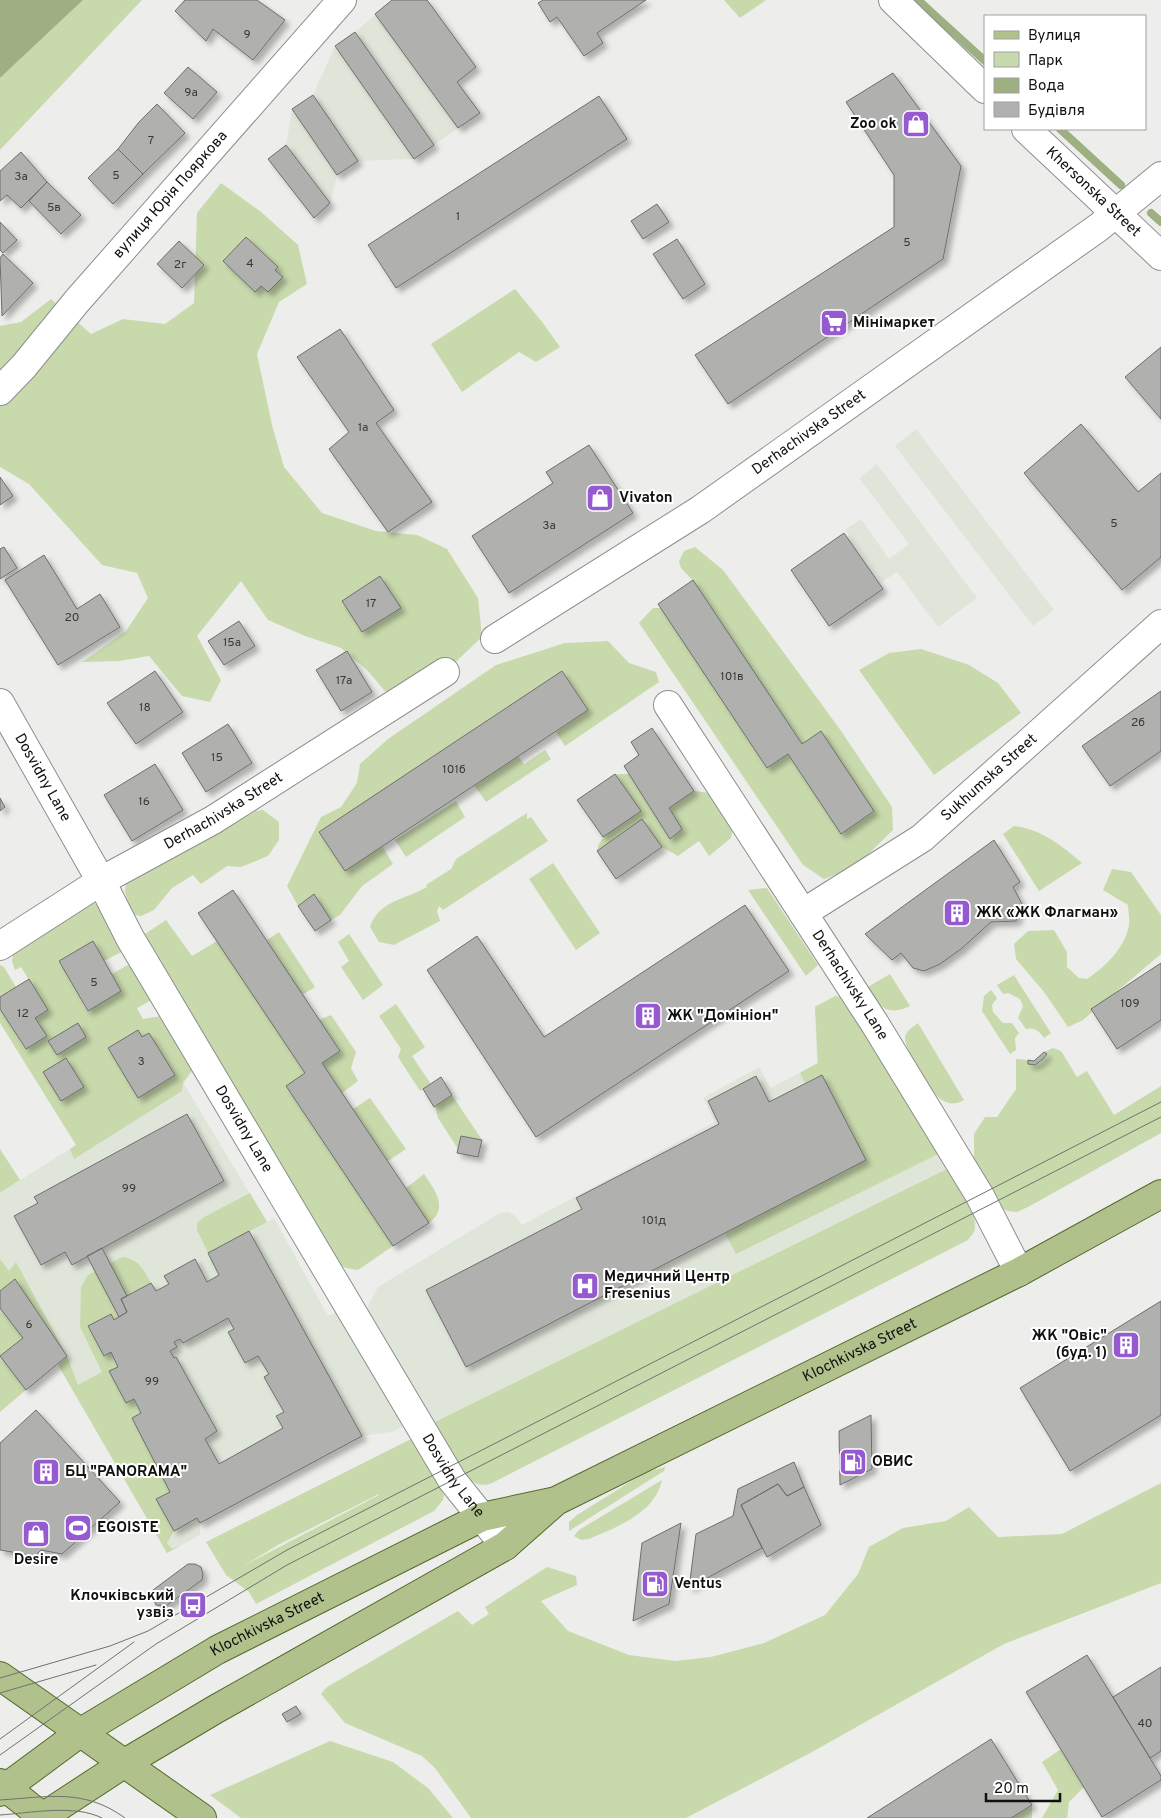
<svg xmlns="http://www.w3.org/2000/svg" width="1161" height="1818" font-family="Overpass,sans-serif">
<defs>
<filter id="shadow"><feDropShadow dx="4.5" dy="4.5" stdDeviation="2.5" flood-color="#0004"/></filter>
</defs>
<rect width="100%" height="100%" fill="#edeeeb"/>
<!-- built -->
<path fill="#e0e5da" d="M392,0H427L476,67L457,82L480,113L414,159L358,161L337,175L330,203L314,218L268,159L286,145L292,109L313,95L335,46L355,32Z
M916,429L1054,610L1033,626L895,446Z
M877,464L977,598L938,627L897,572L882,582L845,530L861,519L889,559L909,544L859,478Z
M835,996L951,1167L976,1223L973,1235L492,1483L480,1486L469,1480L369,1317L368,1306L378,1287L500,1213L508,1212L514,1215L522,1225L715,1122L703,1098L759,1067L771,1088L817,1063L815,1007Z
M181,1079L267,1222L274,1218L328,1316L339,1310L404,1426L392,1432L361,1436L200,1522V1535L167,1553L0,1264V1193Z"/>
<!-- green -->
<path fill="#c8d9ac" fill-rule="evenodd" d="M83,0H142L0,150V78Z
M724,0H766L740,18Z
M221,183L260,211L298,245L307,284L279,302L257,354L272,425L284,467L322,513L376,531L417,535L447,549L478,598L482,637L445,672L390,697L367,670L341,648L305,636L268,620L241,581L197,636L221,680L210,702L182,696L149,656L119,661L82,662L126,631L148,598L137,573L102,565L29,484L0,467V326L21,322L51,299L91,334L123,319L165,324L194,303L197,213Z
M515,289L543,323L560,347L536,362L519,352L462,392L431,344Z
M695,547L723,570L839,728L892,807L893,830L854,868L824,879L803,865L639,623L653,608H661L767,768L788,754L841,833L874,812L821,732L802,744L696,584L681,568L679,561L684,551Z
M608,641L629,663L656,672L659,682L565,746L556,732L588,710L562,671L320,832L345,871L382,846L393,864L362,886L340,915L331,920L314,895L298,906L287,886L321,817L341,807L357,783L360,764L388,739L496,665L565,643Z
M921,649L969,665L998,683L1021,713L934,775L859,670L889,653Z
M545,750L551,759L486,802L474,785L518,756L524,764Z
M615,774H629L670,839L682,829L669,808L694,791L711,793L733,828L731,838L709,856L699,841L678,856L662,847L642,820L597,851C599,833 626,821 641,811Z
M456,801L465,817L406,857L395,840Z
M263,810L279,822V840L268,856L241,867L227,866L201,884L193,875L172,888L154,910L141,916L132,914L125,892L126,882L245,812Z
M527,813V819L531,817L548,841L443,910L439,906L437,911L440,921L394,945L379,942L370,927C379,900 405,900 427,887L426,885L451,869L456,859Z
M1014,826C1041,829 1061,845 1082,863L1039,891L1003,834Z
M553,863L600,933L576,950L529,879Z
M1112,869L1131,872L1161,915V954L1083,1020L1068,1027L1044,992L1016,959L1014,944L1028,931L1054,930L1067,952V967L1079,978L1087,979C1105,967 1125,948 1129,925C1130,919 1128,911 1128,905L1103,890Z
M767,888L818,965L806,976L748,890Z
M93,903L98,905L127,949L104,961L92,942L59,961L87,1011L121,991L112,974L133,962L152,1000L137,1008L143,1019L162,1016L195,1067L183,1083L182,1091L74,1159L70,1149L76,1145L0,1023V1009L25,1049L46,1036L35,1018L48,1010L21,967L15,970L12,961L14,949L85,904ZM137,1031L142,1037L149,1033L175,1075L138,1097L108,1048Z
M166,920L192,956L217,941L305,1073L286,1086L393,1246L358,1270L346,1268L334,1261L142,936Z
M279,932L315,987L302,995L267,940Z
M349,934L383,985L363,1000L341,967L349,961L338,942Z
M0,965L4,967L16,987L0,997Z
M890,974L910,1006C886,1017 880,1007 868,987Z
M1014,975L1051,1033L1044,1038C1039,1031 1035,1027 1026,1029L1018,1018L1023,1006L1020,999L1008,993L1003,994L997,985Z
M991,990L997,998L992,1005L993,1012L1003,1023H1012L1019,1033L1015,1038L1016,1050L1010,1054L982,1011L984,996Z
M835,996L842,997L942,1152L736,1254L725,1233L866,1160L822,1075L805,1083L800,1073L818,1063L815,1007Z
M396,1004L425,1047L412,1056L431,1084L420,1091L398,1057L401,1049L379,1016Z
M331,1015L356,1052L351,1068L358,1081L342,1093L322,1063L340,1050L319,1020Z
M918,1023L964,1100C957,1104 950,1105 942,1100C932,1095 904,1050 905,1037C906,1031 913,1027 918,1023Z
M1053,1048L1061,1051L1077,1077L1087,1071L1114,1115L1161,1086V1133L1028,1207L1017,1212L1008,1211L997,1206L974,1161V1134L985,1117H997L1016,1089V1059L1028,1060V1064C1037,1065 1042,1061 1047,1054L1044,1052Z
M452,1095L482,1140L461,1136L458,1149L438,1118L435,1106Z
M370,1098L406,1149L388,1161L353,1109Z
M0,1149L20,1180L0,1193Z
M951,1167L974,1213L975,1230L968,1240L492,1483C465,1495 444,1442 433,1423Z
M424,1174C435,1190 449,1208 429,1223L406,1188Z
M250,1193L267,1222L208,1253L197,1230V1223L204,1217Z
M122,1257C138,1258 144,1270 151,1283L121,1299L127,1312L114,1320L110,1314L88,1327L104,1356L111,1352L118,1367L110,1371L126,1403L134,1399L141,1413L133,1418L170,1492L156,1499L174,1531L167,1543L172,1549L182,1545L167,1553L58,1365L67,1356L15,1279L0,1291V1259L9,1271L16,1262L67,1356L78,1385L102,1372L80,1327L81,1287L88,1275Z
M0,1308L23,1338L0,1356L26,1390L0,1412Z
M411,1439L444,1495L443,1500L434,1511L256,1604L249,1592L226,1575L206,1542ZM379,1494V1495L243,1566L278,1545Z
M665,1467L664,1471L569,1531V1522L577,1515L646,1472Z
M662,1480C655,1513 617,1527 589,1539L581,1540L574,1536L579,1530Z
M1161,1483V1583L1004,1644L812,1752L686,1818H471L435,1768L422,1756L345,1723L321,1694L327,1687L458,1611L472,1625L489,1614L485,1607L547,1567L576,1576L577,1585L541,1601L568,1631L629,1655L675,1661L711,1657L764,1643L825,1615L858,1574L869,1547L903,1528L946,1521L969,1507L998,1537L1062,1534Z
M330,1741L393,1762L428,1788L453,1818H241L210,1795Z
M1061,1749L1084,1787L1069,1802L1067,1818H1042L1058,1790L1042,1762Z
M1032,1805V1818H1011Z"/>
<!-- water -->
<path fill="#9eaf82" d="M0,0H83L0,78Z"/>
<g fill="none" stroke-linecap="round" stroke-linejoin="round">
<!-- stream -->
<path stroke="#9eaf82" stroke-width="8" d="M918,0L985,61
M1060,129L1121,185
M1151,213L1161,222"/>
</g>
<!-- building -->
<path fill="#b0b1ae" stroke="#6e6f6c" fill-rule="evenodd" filter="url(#shadow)" d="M185,0H257L285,20L253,60L213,29L206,41L175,11Z
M392,0H427L476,67L457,82L480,113L458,128L375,14Z
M543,0H646L597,33L603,43L584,56L557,17L550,22L538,3Z
M355,32L434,145L414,159L335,46Z
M188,67L217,92L193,119L164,93Z
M893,73L961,166L943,259L728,404L695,355L894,227V175L846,102Z
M313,95L358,161L337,175L292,109Z
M599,96L627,139L396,288L368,245Z
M157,104L185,133L143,174L118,149L139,122Z
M286,145L330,203L314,218L268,159Z
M118,149L143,174L113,204L88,178Z
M21,152L47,182L21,208L7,195L0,201V171Z
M47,182L81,215L61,234L29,201Z
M657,204L669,222L643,239L631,221Z
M0,222L17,240L3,253L0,250Z
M246,237L278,267L275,270L283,277L268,292L261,286L255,292L223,261Z
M677,239L705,284L683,299L653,254Z
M179,241L204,265L182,288L157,264Z
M3,254L33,283L2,316L0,258Z
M340,329L394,410L376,423L432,502L388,532L329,449L349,432L297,357Z
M1161,347V419L1125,377Z
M1081,424L1138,492L1161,473V557L1122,590L1024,473Z
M589,445L633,513L509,593L472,536L553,483L546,472Z
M0,477L13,496L0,505Z
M844,533L883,589L829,626L791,570Z
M4,547L17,568L0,579V549Z
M44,555L77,609L100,594L120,627L58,665L5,580Z
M380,576L401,608L362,632L342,601Z
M693,580L802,744L821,731L874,811L841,834L788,754L767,768L658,604Z
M239,621L255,646L224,665L208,641Z
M347,651L372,692L341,711L316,670Z
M155,671L183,712L136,744L107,703Z
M562,671L588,710L345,871L319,832Z
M1161,691V751L1110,786L1082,746Z
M228,724L252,763L206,792L182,753Z
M652,728L694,791L669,808L682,829L670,839L624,766L639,755L631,742Z
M155,764L183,810L132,841L104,795Z
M615,774L641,811L603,837L577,800Z
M0,798L5,807L0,811Z
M642,819L662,847L616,879L597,851Z
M994,840L1020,882L1013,887L1022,904L1016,921L991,922L961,949L940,964L924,971L913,968L901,953L892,960L865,934Z
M233,890L340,1051L322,1063L429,1223L393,1246L286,1086L305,1073L198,913Z
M314,894L331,920L315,931L298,906Z
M745,905L789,971L536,1137L427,970L477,936L544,1037Z
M93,941L121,991L88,1011L59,961Z
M1161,963V1020L1117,1049L1091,1009Z
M29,979L48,1010L35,1018L47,1036L26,1049L0,1009V997Z
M78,1023L86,1037L57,1055L48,1041Z
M138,1030L142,1037L149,1033L175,1075L138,1098L108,1048Z
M1044,1052L1047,1054L1043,1059L1035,1065L1028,1064V1060L1034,1061Z
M66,1058L84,1087L61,1101L43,1072Z
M822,1075L866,1160L466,1367L426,1290L582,1209L576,1198L719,1124L708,1101L756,1076L769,1102Z
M441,1077L452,1095L434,1107L423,1089Z
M187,1114L224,1181L72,1265L65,1252L41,1265L14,1216L38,1203L34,1197Z
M461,1136L482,1140L478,1157L457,1153Z
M249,1231L362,1436L200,1523L197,1518L174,1531L156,1499L170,1492L132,1418L141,1413L134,1399L126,1403L109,1371L118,1367L111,1352L104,1356L88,1326L111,1314L114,1320L127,1312L121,1299L151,1283L156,1291L169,1284L164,1276L195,1259L207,1282L219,1275L208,1253ZM228,1318L234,1329L228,1332L245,1363L258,1356L269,1374L264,1377L284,1412L276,1416L283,1428L219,1464L205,1439L217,1431L176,1357L174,1358L170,1351L177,1347L174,1342L180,1339L183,1343Z
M102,1248L127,1296L121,1299L127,1312L119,1317L87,1256Z
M15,1279L67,1356L26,1390L0,1356L23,1338L0,1308V1291Z
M1161,1301V1415L1070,1471L1020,1388Z
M36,1410L120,1502L62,1554L41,1550L35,1556L0,1550V1443Z
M871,1415L872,1469L840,1485L839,1431Z
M794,1462L804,1487L787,1496L778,1484L741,1505L762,1548L689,1588L696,1534L733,1516L738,1489Z
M778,1484L787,1496L804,1487L821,1525L767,1557L741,1505Z
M681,1523L669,1604L633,1621L642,1543Z
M188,1564H195L201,1567L203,1574L202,1580L166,1606L156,1605L152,1596L153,1590Z
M1087,1655L1161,1776V1780L1102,1817L1026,1692Z
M1161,1667V1751L1150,1758L1113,1697Z
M296,1706L301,1714L287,1722L282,1714Z
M991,1739L1032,1805L1011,1818H867Z"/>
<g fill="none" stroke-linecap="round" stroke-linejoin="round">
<!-- minor casing -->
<g stroke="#8d8f8c" stroke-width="30">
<g id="minor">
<path d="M893,0L985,89"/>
<path id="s1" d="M1026,129L1161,256"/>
<path id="s2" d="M0,391L24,366L77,301L342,0"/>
<path id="s3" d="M495,639L700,510L1099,227L1161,176"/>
<path id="s4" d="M0,703L101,881L130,938L452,1480L505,1546"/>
<path id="s5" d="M668,705L875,1024L980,1196L1019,1272"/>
<path id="s6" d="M803,913L922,838L1161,624"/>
<path id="s7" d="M0,946L101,881L213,820L445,672"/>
</g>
</g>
<!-- primary casing -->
<g stroke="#56692e" stroke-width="30">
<g id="primary">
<path d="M0,1676L202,1818"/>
<path d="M0,1783L44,1818"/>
<path id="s8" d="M0,1792L81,1732L217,1650L482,1517L552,1502"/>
<path id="s9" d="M41,1818L125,1763L216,1709L505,1546L556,1501L1019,1272L1161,1194"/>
</g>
</g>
<!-- minor -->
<use href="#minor" stroke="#fff" stroke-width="28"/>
<!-- primary -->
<use href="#primary" stroke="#b0c18b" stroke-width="28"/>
<!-- tram -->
<path stroke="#71716f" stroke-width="1" d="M0,1678L110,1646L148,1631L287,1550L1161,1102
M0,1693L96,1665
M0,1739L134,1642
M0,1755L156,1644L287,1565L1161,1117
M0,1800C48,1797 84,1788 125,1818
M0,1815C30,1813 75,1804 102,1818"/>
</g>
<!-- icons -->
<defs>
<g id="shop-square" transform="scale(1.4375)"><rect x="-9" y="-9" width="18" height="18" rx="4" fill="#9559d0" stroke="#fff"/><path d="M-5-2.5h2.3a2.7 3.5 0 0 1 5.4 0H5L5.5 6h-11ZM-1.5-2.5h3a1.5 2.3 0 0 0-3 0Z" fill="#fff"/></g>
<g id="supermarket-square" transform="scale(1.4375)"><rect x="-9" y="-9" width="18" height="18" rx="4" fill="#9559d0" stroke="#fff"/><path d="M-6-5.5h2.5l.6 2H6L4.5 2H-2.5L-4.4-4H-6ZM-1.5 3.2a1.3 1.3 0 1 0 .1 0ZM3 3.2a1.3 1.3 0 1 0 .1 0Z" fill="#fff"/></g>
<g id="building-square" transform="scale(1.4375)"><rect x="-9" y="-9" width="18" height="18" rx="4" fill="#9559d0" stroke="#fff"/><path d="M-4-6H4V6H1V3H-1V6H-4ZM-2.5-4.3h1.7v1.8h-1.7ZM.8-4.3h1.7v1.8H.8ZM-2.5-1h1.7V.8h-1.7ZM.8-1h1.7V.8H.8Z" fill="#fff"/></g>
<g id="hospital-square" transform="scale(1.4375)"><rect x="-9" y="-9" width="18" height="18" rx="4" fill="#9559d0" stroke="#fff"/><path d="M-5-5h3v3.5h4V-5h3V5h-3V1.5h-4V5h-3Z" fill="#fff"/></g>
<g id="fuel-square" transform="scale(1.4375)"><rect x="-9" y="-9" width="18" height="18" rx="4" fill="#9559d0" stroke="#fff"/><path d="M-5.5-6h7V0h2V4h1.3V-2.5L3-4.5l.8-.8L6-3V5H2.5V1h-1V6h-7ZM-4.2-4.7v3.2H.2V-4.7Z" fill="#fff"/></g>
<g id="stadium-square" transform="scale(1.4375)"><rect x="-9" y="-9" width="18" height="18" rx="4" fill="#9559d0" stroke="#fff"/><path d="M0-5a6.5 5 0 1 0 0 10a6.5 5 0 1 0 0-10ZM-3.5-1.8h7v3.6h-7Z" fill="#fff"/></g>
<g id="bus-square" transform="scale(1.4375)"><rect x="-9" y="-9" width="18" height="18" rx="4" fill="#9559d0" stroke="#fff"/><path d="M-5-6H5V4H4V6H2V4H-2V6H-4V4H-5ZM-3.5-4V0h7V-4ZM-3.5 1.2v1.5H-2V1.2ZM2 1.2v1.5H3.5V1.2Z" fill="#fff"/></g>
</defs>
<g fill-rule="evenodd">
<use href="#shop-square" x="916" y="124"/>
<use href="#supermarket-square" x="834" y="323"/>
<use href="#shop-square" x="600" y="498"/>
<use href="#building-square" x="957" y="913"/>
<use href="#building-square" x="648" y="1016"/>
<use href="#hospital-square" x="585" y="1286"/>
<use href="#building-square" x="1126" y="1345"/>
<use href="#fuel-square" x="853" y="1462"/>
<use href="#building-square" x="46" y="1472"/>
<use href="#stadium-square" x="78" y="1528"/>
<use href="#shop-square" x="36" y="1534"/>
<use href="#fuel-square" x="655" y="1584"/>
<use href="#bus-square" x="193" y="1605"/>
</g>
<g text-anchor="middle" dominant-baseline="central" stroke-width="4" stroke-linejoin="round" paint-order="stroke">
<!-- number labels -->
<g font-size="12" fill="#393938">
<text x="247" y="35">9</text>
<text x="191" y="93">9а</text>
<text x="151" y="141">7</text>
<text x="116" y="176">5</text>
<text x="21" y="177">3а</text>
<text x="54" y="208">5в</text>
<text x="458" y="217">1</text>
<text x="907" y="243">5</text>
<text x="250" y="264">4</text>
<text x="180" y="265">2г</text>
<text x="363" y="428">1а</text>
<text x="1114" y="524">5</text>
<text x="549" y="526">3а</text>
<text x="371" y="604">17</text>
<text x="72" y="618">20</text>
<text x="232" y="643">15а</text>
<text x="732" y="677">101в</text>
<text x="344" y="681">17а</text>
<text x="145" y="708">18</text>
<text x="1138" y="723">2б</text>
<text x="217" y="758">15</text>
<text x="454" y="770">101б</text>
<text x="144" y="802">16</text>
<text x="94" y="983">5</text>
<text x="1130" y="1004">109</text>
<text x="23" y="1014">12</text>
<text x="141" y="1062">3</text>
<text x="129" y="1189">99</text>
<text x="654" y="1221">101д</text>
<text x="29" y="1325">6</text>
<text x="152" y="1382">99</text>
<text x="1145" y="1724">40</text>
</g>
<!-- poi labels -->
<g font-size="15" font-weight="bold" fill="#111110" stroke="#fff" text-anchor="start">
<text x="897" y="124" text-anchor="end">Zoo ok</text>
<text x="853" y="323">Мінімаркет</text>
<text x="619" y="498">Vivaton</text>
<text x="976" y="913">ЖК «ЖК Флагман»</text>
<text x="667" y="1016">ЖК "Домініон"</text>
<text x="604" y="1277">Медичний Центр<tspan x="604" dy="17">Fresenius</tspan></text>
<text x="1107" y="1336" text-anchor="end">ЖК "Овіс"<tspan x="1107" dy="17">(буд. 1)</tspan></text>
<text x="872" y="1462">ОВИС</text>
<text x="65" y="1472">БЦ "PANORAMA"</text>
<text x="97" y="1528">EGOISTE</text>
<text x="36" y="1560" text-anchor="middle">Desire</text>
<text x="674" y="1584">Ventus</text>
<text x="174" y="1596" text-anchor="end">Клочківський<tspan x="174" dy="17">узвіз</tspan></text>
</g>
<!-- street labels -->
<g font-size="15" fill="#111110" stroke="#fff">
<text stroke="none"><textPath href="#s1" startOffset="92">Khersonska Street</textPath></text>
<text stroke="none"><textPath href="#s2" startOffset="260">вулиця Юрія Пояркова</textPath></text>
<text stroke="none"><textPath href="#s3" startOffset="376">Derhachivska Street</textPath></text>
<text stroke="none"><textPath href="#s4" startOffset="86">Dosvidny Lane</textPath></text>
<text stroke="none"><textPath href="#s6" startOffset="231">Sukhumska Street</textPath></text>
<text stroke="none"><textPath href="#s7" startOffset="261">Derhachivska Street</textPath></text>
<text stroke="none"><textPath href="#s5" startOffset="334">Derhachivsky Lane</textPath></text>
<text stroke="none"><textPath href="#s4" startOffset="491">Dosvidny Lane</textPath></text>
<text stroke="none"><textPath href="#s9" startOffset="945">Klochkivska Street</textPath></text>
<text stroke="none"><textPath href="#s4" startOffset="896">Dosvidny Lane</textPath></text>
<text stroke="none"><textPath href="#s8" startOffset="316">Klochkivska Street</textPath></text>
</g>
</g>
<!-- legend -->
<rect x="984" y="15" width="162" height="115" fill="#ffffff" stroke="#a0a09f"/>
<rect x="994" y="31" width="25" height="8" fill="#b0c18b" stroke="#a0a09f"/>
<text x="1028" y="40" font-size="15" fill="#111110">Вулиця</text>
<rect x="994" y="52" width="25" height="15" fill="#c8d9ac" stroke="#a0a09f"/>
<text x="1028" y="65" font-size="15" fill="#111110">Парк</text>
<rect x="994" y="78" width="25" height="15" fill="#9eaf82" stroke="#a0a09f"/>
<text x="1028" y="90" font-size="15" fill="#111110">Вода</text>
<rect x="994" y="102" width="25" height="15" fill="#b0b1ae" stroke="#a0a09f"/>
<text x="1028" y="115" font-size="15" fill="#111110">Будівля</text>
<!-- scale -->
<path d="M986 1793v8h74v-8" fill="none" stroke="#111110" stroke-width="2.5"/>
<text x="994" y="1793" font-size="15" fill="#111110" stroke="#ffffff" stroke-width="4" paint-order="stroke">20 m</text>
</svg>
